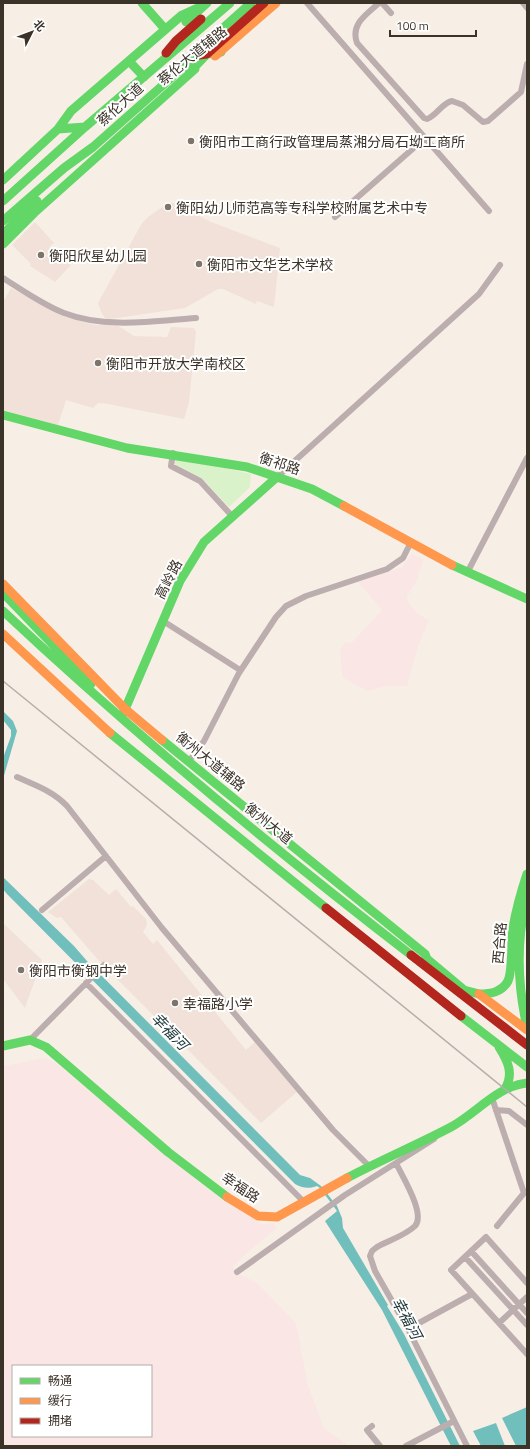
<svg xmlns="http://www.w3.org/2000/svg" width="530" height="1449" font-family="'Titillium Web','Noto Sans SC',sans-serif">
<rect width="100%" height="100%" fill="#f7efe6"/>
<!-- industrial -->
<path fill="#fae7e5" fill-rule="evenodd" d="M412,554L424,560L418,576L419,578L407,596L408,602L417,613L429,620L418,647L407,686H387L367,691L342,677L340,650L345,642L351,643L382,610L358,582L402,567Z
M44,1058L55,1062L205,1187L261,1224L274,1223L277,1228L247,1253L233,1267L241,1275L257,1283L296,1323L308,1385L324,1428L349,1446H3V1066ZM13,1366H151V1436H13Z"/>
<!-- education -->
<path fill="#f1e1d8" d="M168,203H179L193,213L211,222L280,248L274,307L257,301L256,304L223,289H218L185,308L110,319L105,318L101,312L98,303L142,223L148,217Z
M35,222L54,243L50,246L71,265L55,282L30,266L31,264L12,245Z
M11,288L63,316L95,325H117L134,336L167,337L171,327L194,328L196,332L189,402L184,419L108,404L98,403L93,408L66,400L58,425L3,410V302Z
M89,879L93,880L109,895L116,889L131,907L133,906L146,919L147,925L143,932L153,944L157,940L246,1050L256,1041L298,1091L261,1123L100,962L61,917L57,918L48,912Z
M3,923L42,960L25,1008L3,979Z"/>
<!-- green -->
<path fill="#daf2c9" d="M176,457L251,474L250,487L229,507L203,479L175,464Z"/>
<!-- water -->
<path fill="#71bfbd" d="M3,711L13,721L17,731L3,779V758L11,736V730L3,720Z
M3,877L74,946L87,961L300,1175L310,1178L321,1186L337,1206L342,1218L343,1228L388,1305L387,1306L404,1334L460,1446H451L382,1310L325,1221L337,1211L320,1188L317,1186C310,1189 301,1188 295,1184L6,893L3,889Z
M527,1407V1446H516L502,1418Z
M496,1423L505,1446H481L473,1431Z"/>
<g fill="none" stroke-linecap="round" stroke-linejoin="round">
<!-- street -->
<path stroke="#bcaeaf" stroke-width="6" d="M307,3L489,211
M379,3C367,14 350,24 357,43L424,118L427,119C437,115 442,103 452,101L463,105L483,122L488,121L521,92L527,64
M382,3L391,13
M523,3L527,8
M335,217L425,138
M3,278C22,290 43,305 64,313C106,329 153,321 196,318
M173,453L171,466L200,481L232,516
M277,477L479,294L500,265
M467,573L527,458
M163,621L240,670
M189,761L204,741L239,673L276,617L286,606L306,596L387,569L403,558L411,542
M17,777C35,785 53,791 67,806L162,928L333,1130L369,1166
M42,910L106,856
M86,983L304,1202
M30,1040L104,965
M492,1098L524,1193L497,1226
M496,1110L509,1111L527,1125
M396,1163C402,1176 426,1214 415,1226C406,1235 388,1241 377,1247L372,1251L370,1256L375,1271L408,1329L467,1446
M471,1251L527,1313
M465,1257L527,1325
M237,1272L345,1195L434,1139
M527,1283L486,1237L451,1270L527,1354
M499,1323L527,1297
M408,1329L472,1294
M372,1426L367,1430L380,1446
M406,1446L454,1421"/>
<!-- fast -->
<path stroke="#63d668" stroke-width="9" d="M142,3L165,29
M186,22L207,3
M129,61L144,77
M189,73L207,54L221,52
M58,129L85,127
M3,180L58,129L71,111L182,15L202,6
M3,201L85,127L230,3
M3,221L64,168L93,147L197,55L213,37L251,3
M3,234L37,201
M3,244L34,213L195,69
M3,415L127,448L247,467L312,489L344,506
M452,565L527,599
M3,593L91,684
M3,611C133,733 270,846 411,955
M123,714L180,581L204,542L277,477
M110,733L326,908
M162,740L425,954L427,959L464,990L479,994
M527,897C516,940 517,983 527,1027
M479,994C491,994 502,992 508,981C513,970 511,941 513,928C516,910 521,892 527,874
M461,1016L527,1067
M3,1046L30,1040L46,1047L168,1152L227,1197
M499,1047C508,1061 514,1074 505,1089
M347,1178C381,1160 417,1145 451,1127C477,1113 497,1086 527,1083"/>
<!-- slow -->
<path stroke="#ff974d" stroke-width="9" d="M215,56L276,3
M344,506L452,565
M3,584L125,709L162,740
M3,634L110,733
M479,994L527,1030
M227,1197L258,1216L277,1217L347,1178"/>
<!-- jam -->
<path stroke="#b3261e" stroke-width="9" d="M166,53L176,41L201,19
M199,55L207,54L264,3
M326,908L461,1016
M411,955L527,1045"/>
<!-- rail -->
<path stroke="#b7aeaa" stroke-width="1.5" d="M3,681L527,1107"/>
</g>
<!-- markers -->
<g fill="#7d746a" stroke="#fff" stroke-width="1.5">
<circle cx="191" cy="141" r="4"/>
<circle cx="168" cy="207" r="4"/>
<circle cx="41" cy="255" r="4"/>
<circle cx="199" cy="264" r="4"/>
<circle cx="98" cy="363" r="4"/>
<circle cx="21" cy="970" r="4"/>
<circle cx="175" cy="1003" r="4"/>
</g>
<g text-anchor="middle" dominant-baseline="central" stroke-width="4" stroke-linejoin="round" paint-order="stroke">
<!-- street labels -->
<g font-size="14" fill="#3b3228" stroke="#fff">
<text transform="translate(192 55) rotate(-39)">蔡伦大道辅路</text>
<text transform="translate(120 104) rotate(-42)">蔡伦大道</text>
<text transform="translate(280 463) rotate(18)">衡祁路</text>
<text transform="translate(168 579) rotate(-63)">高岭路</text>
<text transform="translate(211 761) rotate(39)">衡州大道辅路</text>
<text transform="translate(269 823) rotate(39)">衡州大道</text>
<text transform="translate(499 943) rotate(-85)">西合路</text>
<text transform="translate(241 1187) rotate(34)">幸福路</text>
</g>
<!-- poi labels -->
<g font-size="14" fill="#3b3228" stroke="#fff" text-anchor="start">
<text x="199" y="141">衡阳市工商行政管理局蒸湘分局石坳工商所</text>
<text x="176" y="207">衡阳幼儿师范高等专科学校附属艺术中专</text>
<text x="49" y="255">衡阳欣星幼儿园</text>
<text x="207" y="264">衡阳市文华艺术学校</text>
<text x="106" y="363">衡阳市开放大学南校区</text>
<text x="29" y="970">衡阳市衡钢中学</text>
<text x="183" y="1003">幸福路小学</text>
</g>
<!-- water labels -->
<g font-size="15" font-style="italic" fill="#1d3636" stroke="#fff">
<text transform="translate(170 1031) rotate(46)">幸福河</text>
<text transform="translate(407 1318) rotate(62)">幸福河</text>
</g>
</g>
<!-- border -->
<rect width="530" height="1449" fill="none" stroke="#3b3228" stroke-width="8"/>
<!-- legend -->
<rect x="12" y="1365" width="140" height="72" fill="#ffffff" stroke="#b1ada9"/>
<rect x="20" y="1378" width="20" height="6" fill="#63d668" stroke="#b1ada9"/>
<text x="48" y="1385" font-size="12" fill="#3b3228">畅通</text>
<rect x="20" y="1398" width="20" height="6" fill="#ff974d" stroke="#b1ada9"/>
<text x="48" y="1405" font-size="12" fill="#3b3228">缓行</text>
<rect x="20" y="1418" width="20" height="6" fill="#b3261e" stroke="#b1ada9"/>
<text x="48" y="1425" font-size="12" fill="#3b3228">拥堵</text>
<!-- north arrow -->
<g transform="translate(32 32) rotate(48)" stroke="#ffffff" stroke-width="3" paint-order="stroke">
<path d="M0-3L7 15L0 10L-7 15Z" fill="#3b3228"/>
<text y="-6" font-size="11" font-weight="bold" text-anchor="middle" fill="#3b3228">北</text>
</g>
<!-- scale -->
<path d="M390 30v6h86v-6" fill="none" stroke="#3b3228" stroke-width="2"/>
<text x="396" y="30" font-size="12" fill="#3b3228" stroke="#ffffff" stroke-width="3" paint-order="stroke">100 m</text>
</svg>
